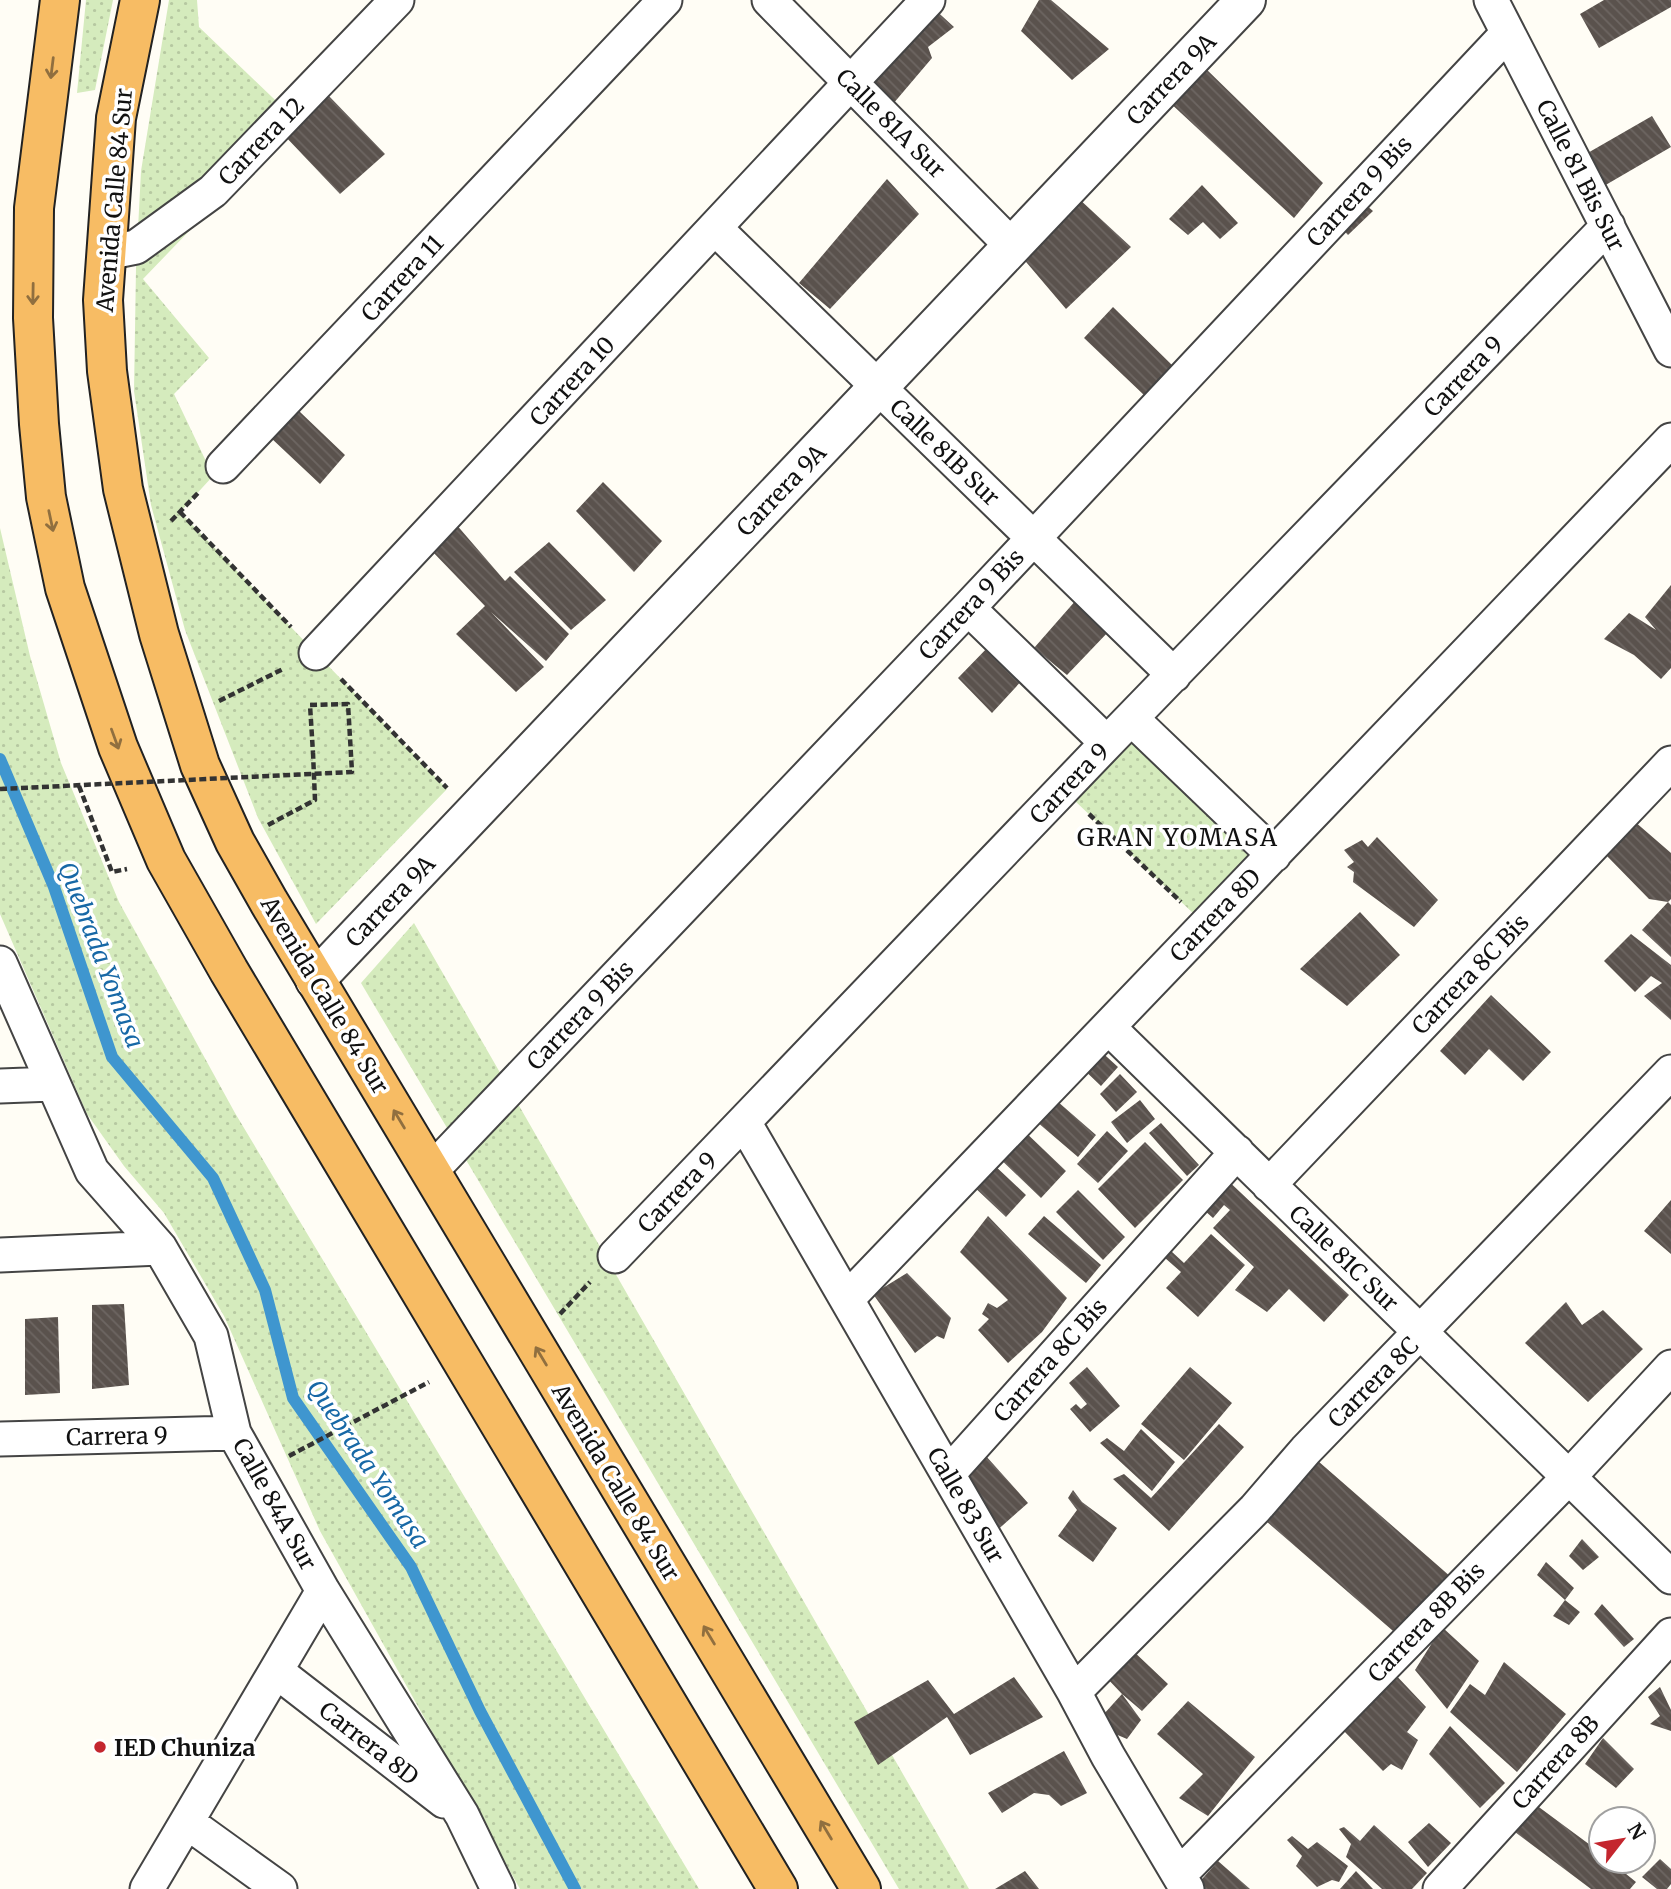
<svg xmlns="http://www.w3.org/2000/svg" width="1671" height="1889" font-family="Merriweather,serif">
<defs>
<pattern id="grass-dots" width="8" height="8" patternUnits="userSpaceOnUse" patternTransform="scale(1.75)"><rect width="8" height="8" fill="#d5ebbd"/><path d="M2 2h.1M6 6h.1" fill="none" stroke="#b6c8a1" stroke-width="1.8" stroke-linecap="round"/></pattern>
<pattern id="building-back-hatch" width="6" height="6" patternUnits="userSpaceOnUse" patternTransform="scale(1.75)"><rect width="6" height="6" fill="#5a524d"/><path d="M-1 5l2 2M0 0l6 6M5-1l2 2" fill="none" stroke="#6d6662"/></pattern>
</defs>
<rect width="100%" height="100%" fill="#fffdf5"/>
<!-- grass -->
<path fill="url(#grass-dots)" d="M86,0H113L95,90L77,93Z
M169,0H197L199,27L296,120L143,279L209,358L174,394L213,476L180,512L447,789L316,924L258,818L185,630L151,505L134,391L136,268L141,171Z
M0,528L30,656L61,763L119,902L235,1113L699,1889H520L320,1531L224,1316L164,1213L124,1166L87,1114L0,914Z
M1140,734L1259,849L1195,915L1075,801Z
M414,923L969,1889H899L361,983Z"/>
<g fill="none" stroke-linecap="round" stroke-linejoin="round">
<!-- stream -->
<path stroke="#3f96cf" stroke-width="12" d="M0,759L54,887L112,1057L213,1178L265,1290L293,1398L411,1567L480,1711L575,1889"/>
</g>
<!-- building -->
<path fill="url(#building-back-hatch)" d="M1039,0H1051L1109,49L1072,80L1021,31Z
M1604,0H1671V7L1599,48L1580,14Z
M931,6L954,27L928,47L932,58L887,111L857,79Z
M1202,65L1323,183L1294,218L1167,100Z
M327,94L385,154L340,194L283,134Z
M1652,116L1671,147L1597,190L1579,158Z
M887,179L919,214L830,309L799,283Z
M1202,185L1238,223L1220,239L1203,222L1188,235L1169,219Z
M1077,197L1131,247L1066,309L1021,256Z
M1360,200L1373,211L1348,235L1336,222Z
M1113,307L1173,366L1145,396L1084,338Z
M299,411L345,455L320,484L271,438Z
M603,482L662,541L634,572L576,511Z
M455,523L505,581L510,576L569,634L546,661L491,612L544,667L516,692L456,634L485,606L429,548Z
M549,542L606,600L571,630L514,572Z
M1671,585V668L1661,679L1634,655L1604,639L1629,613L1656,630L1645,617Z
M1077,599L1110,630L1067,675L1034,648Z
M991,644L1025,677L992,713L958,678Z
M1634,821L1671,853V899L1668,902L1671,905V957L1642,930L1668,902L1649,899L1606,855Z
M1377,837L1438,900L1414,927L1353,882L1354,872L1347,867L1354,862L1344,850L1362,840L1368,847Z
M1360,912L1400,955L1347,1006L1300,969Z
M1631,934L1671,965V1020L1644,996L1662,983L1651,976L1635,992L1604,961Z
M1491,995L1551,1052L1523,1081L1489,1049L1465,1075L1440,1051Z
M1096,1047L1118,1067L1101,1086L1079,1065Z
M1120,1074L1137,1092L1116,1112L1100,1094Z
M1049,1094L1096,1135L1078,1157L1030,1116Z
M1140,1100L1155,1119L1127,1143L1111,1122Z
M1161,1123L1199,1165L1187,1176L1149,1133Z
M1020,1127L1066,1171L1041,1198L995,1154Z
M1107,1131L1128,1151L1098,1183L1077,1164Z
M1145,1142L1183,1180L1135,1228L1098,1189Z
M992,1163L1026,1195L1006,1217L971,1184Z
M1222,1175L1349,1295L1324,1322L1289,1289L1267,1312L1235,1290L1254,1267L1213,1228L1230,1210L1224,1205L1213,1218L1196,1203Z
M1078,1190L1125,1237L1103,1260L1056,1212Z
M1671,1200V1254L1644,1231Z
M988,1216L1067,1298L1042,1332L1008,1363L978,1330L989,1319L982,1314L988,1303L997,1308L1008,1300L960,1252Z
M1044,1216L1101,1265L1086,1283L1028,1234Z
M1211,1234L1245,1265L1198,1317L1166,1288L1181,1272L1165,1258L1171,1251L1184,1263Z
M907,1273L951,1318L944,1339L937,1336L915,1353L873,1294Z
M1566,1302L1582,1325L1603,1310L1643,1349L1588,1402L1525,1343Z
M124,1304L129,1385L92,1389V1305Z
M58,1317L60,1393L25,1395V1319Z
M1087,1367L1120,1406L1090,1432L1070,1409L1076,1404L1081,1409L1087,1404L1069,1383Z
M1190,1367L1232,1403L1184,1460L1141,1424Z
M1219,1424L1244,1447L1169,1531L1113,1479L1124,1474L1151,1498Z
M1141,1429L1175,1462L1152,1491L1100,1443L1107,1438L1124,1451Z
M977,1446L1028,1503L994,1533L958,1475Z
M1318,1461L1451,1577L1400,1637L1266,1521Z
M1073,1490L1082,1502L1117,1528L1093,1562L1058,1536L1077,1510L1068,1498Z
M1582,1539L1599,1557L1583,1570L1569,1556Z
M1546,1562L1574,1588L1565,1600L1537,1575Z
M1565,1600L1580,1612L1569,1625L1553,1616Z
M1602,1604L1634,1639L1624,1647L1594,1614Z
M1442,1627L1479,1661L1447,1709L1415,1670Z
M1130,1648L1168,1684L1142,1711L1122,1694L1141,1720L1127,1739L1094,1725L1122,1694L1104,1675Z
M1504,1662L1566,1714L1517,1772L1450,1712L1470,1684L1485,1695Z
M1392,1671L1426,1707L1407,1732L1418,1740L1402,1770L1391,1764L1383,1771L1341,1728Z
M1014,1677L1043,1717L970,1755L947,1717L878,1765L854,1722L928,1680L954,1714Z
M1660,1687L1671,1710V1731L1650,1724L1660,1716L1648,1697Z
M1188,1701L1255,1757L1208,1816L1179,1798L1203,1774L1157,1734Z
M1450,1726L1505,1783L1480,1808L1429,1754Z
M1603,1738L1634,1769L1616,1788L1585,1764Z
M1064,1751L1087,1793L1061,1806L1049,1795L1034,1793L1002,1813L988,1793Z
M1528,1799L1601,1853V1861H1610L1636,1882L1630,1889H1591L1507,1826Z
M1429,1823L1451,1843L1428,1867L1408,1842Z
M1374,1825L1427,1873L1412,1889H1382L1346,1857L1351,1844L1339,1829L1344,1827L1360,1841Z
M1292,1836L1308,1849L1317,1842L1348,1866L1339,1882L1332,1880L1317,1887L1296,1866L1302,1856L1287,1840Z
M1660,1859L1671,1869V1884L1667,1889H1657L1642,1877Z
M1218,1861L1250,1889H1197L1195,1887Z
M1025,1871L1039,1889H995Z
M1356,1871L1373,1889H1340Z"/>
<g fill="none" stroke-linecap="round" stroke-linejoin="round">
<!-- minor casing -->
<g stroke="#444" stroke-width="37">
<path id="minor" d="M769,0L1012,246
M1491,0L1671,350
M716,229L1174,675
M106,253L136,247L213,191L397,0
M223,466L665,0
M968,608L1107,743
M316,653L928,0
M1132,719L1274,855
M0,963L92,1171L160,1248L211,1336L234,1433L323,1591L462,1815L498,1889
M1108,1027L1671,1577
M0,1086L53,1084
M744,1122L1074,1692L1108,1756L1187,1889
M430,1172L968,608L1508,33
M1269,1185L1671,763
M0,1255L160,1248
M615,1256L1107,743L1608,226
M847,1299L1671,440
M0,1439L234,1433
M948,1474L1237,1152
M276,1671L444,1801
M1074,1692L1255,1509L1306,1450L1671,1072
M187,1822L280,1889
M1179,1875L1568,1478L1671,1367
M147,1889L323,1591
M1440,1889L1671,1635"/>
</g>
<!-- tertiary casing -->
<g stroke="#444" stroke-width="42">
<path id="tertiary" d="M315,980L1246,0"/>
</g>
<!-- trunk casing -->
<g stroke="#222" stroke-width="42">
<path id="trunk" d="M60,0L34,208L33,318L39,424L46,497L65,588L118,747L166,860L229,971L778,1889
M140,0L116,118L103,300L107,371L123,489L159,634L200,765L235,842L269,902L861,1889"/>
</g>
<!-- path -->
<path stroke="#333" stroke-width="4.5" stroke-dasharray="7 3.5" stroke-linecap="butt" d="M180,512L291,627
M171,521L199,492
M341,679L447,788
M219,701L283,669
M79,786L112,872L127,869
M1089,814L1181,902
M268,825L315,800L313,753
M560,1314L590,1282
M289,1456L429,1382"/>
<!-- minor -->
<use href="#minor" stroke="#fff" stroke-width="33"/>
<!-- tertiary -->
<use href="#tertiary" stroke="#fff" stroke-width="38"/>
<!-- trunk -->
<use href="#trunk" stroke="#f7bc64" stroke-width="38"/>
<!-- path-bridge -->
<path stroke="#333" stroke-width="4.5" stroke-dasharray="7 3.5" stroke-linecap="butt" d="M0,789L352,772L348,704L310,705L313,753"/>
</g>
<!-- one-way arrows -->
<defs><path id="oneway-shaft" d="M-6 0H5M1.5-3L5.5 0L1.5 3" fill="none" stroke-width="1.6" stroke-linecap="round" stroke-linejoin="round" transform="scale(1.75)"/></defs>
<g stroke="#906f3f">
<use href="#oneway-shaft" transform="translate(52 68) rotate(97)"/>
<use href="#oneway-shaft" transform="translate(33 294) rotate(91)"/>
<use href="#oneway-shaft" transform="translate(51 521) rotate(78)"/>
<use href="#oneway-shaft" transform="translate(115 739) rotate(70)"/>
<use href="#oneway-shaft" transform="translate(399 1119) rotate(-121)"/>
<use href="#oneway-shaft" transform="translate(541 1356) rotate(-121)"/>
<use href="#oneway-shaft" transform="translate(709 1635) rotate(-121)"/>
<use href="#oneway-shaft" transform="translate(826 1830) rotate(-121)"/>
</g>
<!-- markers -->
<circle fill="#c4262e" stroke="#fff" stroke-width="2.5" cx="100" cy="1747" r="7"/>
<g text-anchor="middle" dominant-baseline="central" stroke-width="7" stroke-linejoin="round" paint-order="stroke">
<!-- street labels -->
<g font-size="23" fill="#111" stroke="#fff">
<text transform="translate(1171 79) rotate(-46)">Carrera 9A</text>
<text transform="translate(891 123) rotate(45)">Calle 81A Sur</text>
<text transform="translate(261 141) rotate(-46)">Carrera 12</text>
<text transform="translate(1581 175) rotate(63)">Calle 81 Bis Sur</text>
<text transform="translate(1359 191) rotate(-47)">Carrera 9 Bis</text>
<text transform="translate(114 200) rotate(-85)">Avenida Calle 84 Sur</text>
<text transform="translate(402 278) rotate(-47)">Carrera 11</text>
<text transform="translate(1463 376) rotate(-46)">Carrera 9</text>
<text transform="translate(572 381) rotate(-47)">Carrera 10</text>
<text transform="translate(945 452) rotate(44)">Calle 81B Sur</text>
<text transform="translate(781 490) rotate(-46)">Carrera 9A</text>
<text transform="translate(971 604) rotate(-47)">Carrera 9 Bis</text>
<text transform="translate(1069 783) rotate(-46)">Carrera 9</text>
<text transform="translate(390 901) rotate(-46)">Carrera 9A</text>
<text transform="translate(1215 915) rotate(-46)">Carrera 8D</text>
<text transform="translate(1470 974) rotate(-46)">Carrera 8C Bis</text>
<text transform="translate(325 995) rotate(59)">Avenida Calle 84 Sur</text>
<text transform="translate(580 1015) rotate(-46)">Carrera 9 Bis</text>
<text transform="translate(677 1192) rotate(-46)">Carrera 9</text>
<text transform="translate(1344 1258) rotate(44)">Calle 81C Sur</text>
<text transform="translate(1050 1360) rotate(-48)">Carrera 8C Bis</text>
<text transform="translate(1373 1382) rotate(-45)">Carrera 8C</text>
<text transform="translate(117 1436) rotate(-1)">Carrera 9</text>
<text transform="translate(616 1482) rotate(59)">Avenida Calle 84 Sur</text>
<text transform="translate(275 1504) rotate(61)">Calle 84A Sur</text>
<text transform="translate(966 1505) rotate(60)">Calle 83 Sur</text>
<text transform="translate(1426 1622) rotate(-46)">Carrera 8B Bis</text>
<text transform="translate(369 1743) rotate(38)">Carrera 8D</text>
<text transform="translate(1555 1762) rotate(-48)">Carrera 8B</text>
</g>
<!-- poi labels -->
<g font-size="23" font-weight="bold" fill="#111" stroke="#fff" text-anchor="start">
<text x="114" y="1747">IED Chuniza</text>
</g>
<!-- neighbourhood labels -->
<g font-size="24" letter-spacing="2" fill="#111" stroke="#fff">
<text x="1178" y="837">GRAN YOMASA</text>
</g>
<!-- water labels -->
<g font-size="24" font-style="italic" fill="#1768a6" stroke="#fff">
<text transform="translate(101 955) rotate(69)">Quebrada Yomasa</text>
<text transform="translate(368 1464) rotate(56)">Quebrada Yomasa</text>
</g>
</g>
<!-- north arrow -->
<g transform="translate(1622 1840) rotate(59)"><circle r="33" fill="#ffffff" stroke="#a0a0a0" stroke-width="2"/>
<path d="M0-5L12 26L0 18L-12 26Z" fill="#c4262e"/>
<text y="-10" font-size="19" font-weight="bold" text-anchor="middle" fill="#111111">N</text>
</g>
</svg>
